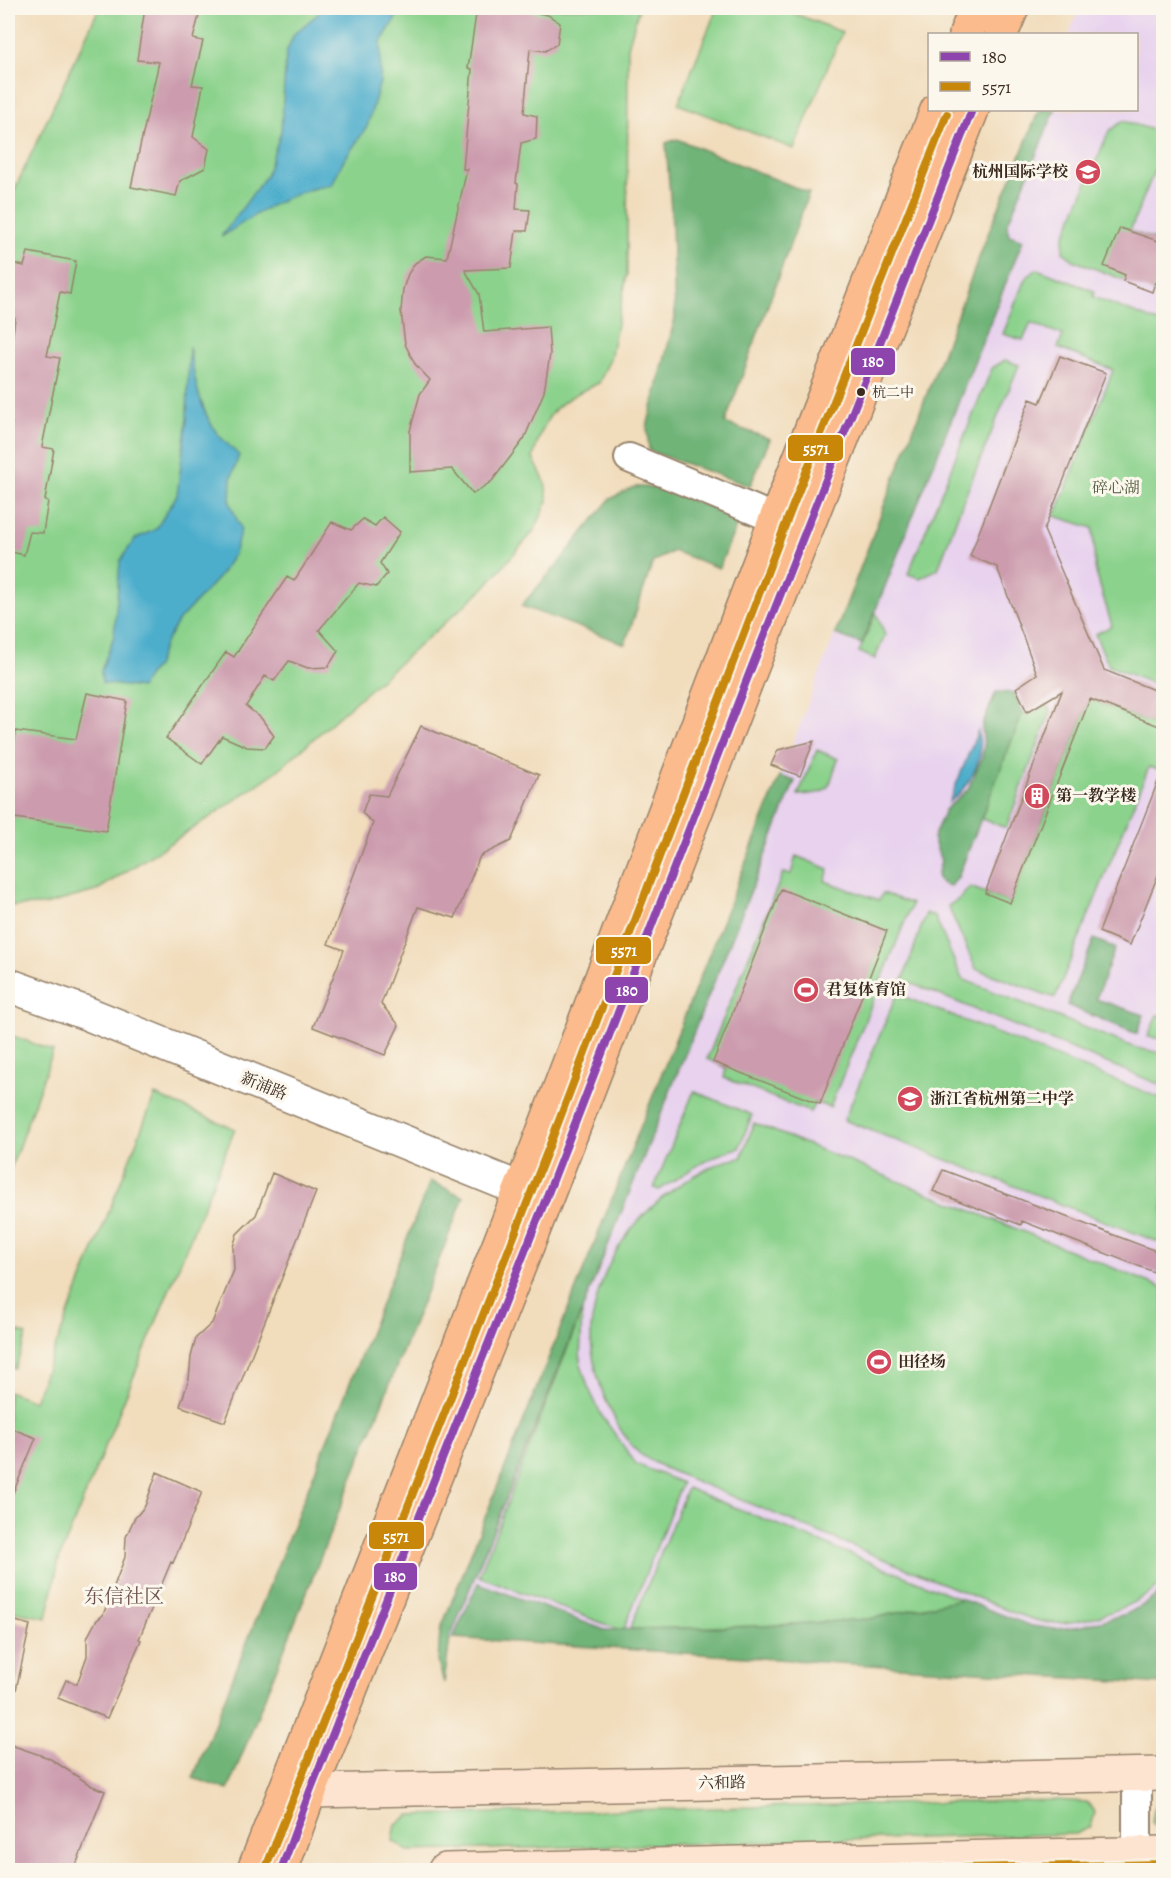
<svg xmlns="http://www.w3.org/2000/svg" width="1171" height="1878" font-family="Alegreya,'Noto Serif SC',serif">
<rect width="100%" height="100%" fill="#fbf7ec"/>
<filter id="ink" filterUnits="userSpaceOnUse"><feTurbulence type="fractalNoise" baseFrequency=".0167" numOctaves="2"/><feDisplacementMap in="SourceGraphic" scale="12" xChannelSelector="R" yChannelSelector="G"/><feConvolveMatrix kernelMatrix="1 2 1 2 8 2 1 2 1" color-interpolation-filters="sRGB"/></filter>
<filter id="wash" filterUnits="userSpaceOnUse"><feTurbulence type="fractalNoise" baseFrequency=".008" numOctaves="4" result="noise"/><feDisplacementMap in="SourceGraphic" scale="24" xChannelSelector="R" yChannelSelector="G"/><feGaussianBlur stdDeviation="1.35" result="paint"/><feColorMatrix in="noise" values="0 0 0 0 0 0 0 0 0 0 0 0 0 0 0 0 0 1.4 0 .05"/><feComposite in="paint" operator="in"/></filter>
<g filter="url(#wash)">
<rect width="100%" height="100%" fill="#f1dcbb"/>
<!-- built -->
<path fill="#e8d2ee" d="M1080,8H1163V1684L450,1638L471,1578L533,1422L988,234L1039,110H1136V34H1069Z"/>
<!-- green -->
<path fill="#8bd28c" stroke="#637e55" stroke-width="1.5" d="M99,8H639L628,47L627,275L610,359L599,383C557,401 544,413 533,458L545,482L548,501L534,531L483,589L277,771L209,818L96,891L45,905L8,906V204Z
M717,8H780L842,32L794,149L678,104Z
M1123,121L1163,133V149L1130,231L1156,240L1163,225V295L1075,261L1063,252L1064,237L1109,131Z
M1037,269L1094,291L1093,297L1163,324V688L1109,666L1095,634L1112,626L1095,569L1093,528L1055,516L1113,370L1058,348L1063,335L1031,323L1023,340L1003,334L1025,279Z
M1005,360L1019,365L962,504L938,569L920,578L908,574L992,368Z
M876,612L885,635L875,659L859,652Z
M1090,699L1163,728L1164,768L1163,771L1149,767L1055,998L976,969L948,906L959,899L970,887L1010,903Z
M1047,705L1051,711L1006,828L980,818L1023,712L1028,715Z
M817,750L838,759C827,790 833,793 798,795Z
M796,856L829,869L825,881L879,900L883,893L912,904L830,1107L815,1103L810,1112L724,1078L726,1068L707,1059L783,873L791,874Z
M926,913L935,917L962,979L1136,1048L1163,1053V1086L903,980Z
M897,994L1163,1099V1244L844,1120Z
M1157,1015H1163V1039L1148,1037Z
M8,1034L53,1051L8,1176Z
M694,1091L752,1115L739,1148C709,1155 685,1174 659,1190L654,1188Z
M155,1095L235,1129L59,1559L47,1618L8,1611V1391L34,1401Z
M754,1123L1163,1288L1164,1582C1141,1604 1091,1622 1060,1623C1044,1624 1029,1618 1014,1613L664,1468C656,1463 647,1459 640,1454C623,1439 613,1416 604,1396C596,1374 590,1352 591,1329C591,1321 594,1314 595,1306C609,1241 655,1193 715,1165C723,1161 732,1160 741,1158Z
M582,1311L580,1361L588,1387L602,1416L636,1464L682,1483L623,1631L479,1576Z
M8,1328L27,1335L15,1369L8,1366Z
M687,1488L961,1599L869,1619L764,1626L630,1629Z
M1057,1800L1087,1802L1095,1812L1091,1827L1075,1834L408,1851L393,1841L396,1824L410,1815Z
M1163,1801V1832H1161L1152,1822L1155,1806Z"/>
<!-- forest -->
<path fill="#70b478" stroke="#566f4b" stroke-width="1.5" d="M1039,110H1055L1007,225L1009,235L1023,240L862,644L835,634L988,234Z
M677,139L809,193L725,423L770,439L750,486L649,451L647,427L675,318L672,224L666,143Z
M634,487H653L740,517L719,568L673,551L653,562L625,644L521,606L557,565L610,499Z
M996,692L1014,693L1023,712L958,877L951,886C943,885 940,883 937,876L941,861L933,838L945,810L968,789L982,758L984,746L982,726Z
M780,776L795,781L450,1638L444,1683L438,1662L440,1631Z
M1094,939L1115,948L1096,999L1144,1015L1137,1034L1067,1005Z
M430,1181L464,1197L228,1790L193,1778Z
M478,1583L605,1630L764,1626L869,1619L961,1599L1032,1626L1056,1629L1082,1626L1126,1614L1145,1604L1163,1590V1684L453,1638Z"/>
<!-- water -->
<path fill="#4daecc" stroke="#446c75" stroke-width="1.5" d="M325,8H402L381,42L380,82L367,127L342,163L332,185C290,190 256,214 221,237L266,176L281,132L286,53L294,34Z
M189,347C194,375 198,403 213,427C219,438 230,446 239,455L231,479L230,503L241,529L234,554L219,577L179,620L165,643L156,667L148,675L141,688L102,683L101,671L114,636L120,561L135,539L156,529L177,495L187,419Z
M978,731C979,739 981,747 980,755C976,772 964,792 949,802Z"/>
<g id="blocks">
<!-- building -->
<path fill="#cc9cae" d="M145,8H201L193,39L203,41L192,85L203,86L193,137L209,149L205,168L180,181L176,196L131,187L159,62L137,60Z
M477,8H527V11L548,15L560,23L557,44L545,51L530,49L524,113L537,116L536,139L521,143L516,183L518,184L516,209L530,210L527,231H516L511,268L465,270L479,294L484,332L548,327L550,354L544,392L524,439L492,481L473,494L452,469L410,472V431L420,394L430,380L415,364L405,344L401,311L403,289L408,274L415,263L426,256L447,258L467,169H463L472,69L468,68Z
M1120,228L1164,243V286L1155,283L1152,292L1123,281L1125,275L1104,266Z
M28,252L76,261L70,294L60,292L47,356L60,358L42,447L54,449L45,500L48,501L43,533L30,532L24,555L8,551V441L12,423H8V371L13,349H11L15,318L8,316V262L24,266Z
M1060,356L1106,373L1044,530L1104,670L1164,694V728L1090,699L1010,903L985,893L1062,691L1027,712L1016,688L1037,674L997,567L970,556L1030,399L1040,403Z
M383,517L400,532L380,563L387,574L376,587L359,583L319,630L338,651L328,667L308,668L289,661L274,681L265,676L246,706L261,718L274,736L265,748L247,747L222,736L202,764L166,738L226,652L234,657L287,577L294,581L332,522L351,530L363,519L375,526Z
M87,693L127,701L106,831L8,817V792L16,731L76,739Z
M421,726L539,775L511,841L480,856L455,918L418,907L381,1004L399,1025L385,1055L313,1027L344,950L328,944L373,823L362,813L369,794L387,796Z
M814,741L800,776L771,765L778,750Z
M1162,771L1164,860L1130,945L1099,932Z
M781,889L887,931L820,1104L713,1062Z
M943,1170L1164,1254V1276L1022,1221L1021,1225L933,1191Z
M272,1173L316,1192L225,1422L180,1406L189,1379L191,1357L196,1338L212,1323L234,1270L233,1247L237,1234L256,1215Z
M13,1429L36,1438L8,1505V1441Z
M157,1472L202,1492L173,1563L171,1562L139,1639L141,1640L107,1718L58,1698L66,1680L77,1684L87,1656V1638L96,1621L103,1615L125,1557L126,1537L134,1519L145,1506Z
M8,1619L30,1625L16,1690L8,1689Z
M8,1744L49,1758L92,1786L105,1791L74,1870H8Z"/>
</g>
</g>
<g filter="url(#ink)">
<use href="#blocks" fill-opacity="0" stroke="#96836c" stroke-width="1.5"/>
<g fill="none" stroke-linecap="round" stroke-linejoin="round">
<!-- minor casing -->
<g stroke="#96836c" stroke-width="32">
<path id="minor" d="M629,458L776,519
M1137,1775V1870"/>
</g>
<!-- tertiary casing -->
<g stroke="#96836c" stroke-width="36">
<path id="tertiary" d="M8,985L86,1013L520,1189"/>
</g>
<!-- secondary casing -->
<g stroke="#96836c" stroke-width="36">
<path id="secondary" d="M284,1797L310,1791L1164,1774
M445,1870L1164,1853"/>
</g>
<!-- primary casing -->
<g stroke="#96836c" stroke-width="36">
<path id="primary" d="M966,34L976,8
M1001,34L1012,8
M254,1870L537,1148L776,519L937,110
M281,1870L310,1791L545,1201L749,674L972,110"/>
</g>
<!-- minor -->
<use href="#minor" stroke="#fff" stroke-width="28"/>
<!-- tertiary -->
<use href="#tertiary" stroke="#fff" stroke-width="33"/>
<!-- secondary -->
<use href="#secondary" stroke="#fde4d1" stroke-width="33"/>
<!-- primary -->
<use href="#primary" stroke="#fbbb8c" stroke-width="33"/>
<!-- bus-1 casing -->
<g stroke="#fbf7ec" stroke-width="12">
<path id="bus-1" d="M281,1870L310,1791L545,1201L749,674L972,110"/>
</g>
<!-- bus-2 casing -->
<g stroke="#fbf7ec" stroke-width="12">
<path id="bus-2" d="M265,1870L547,1152L786,523L947,114
M868,1870L1164,1864"/>
</g>
<!-- bus-1 -->
<use href="#bus-1" stroke="#8e44ad" stroke-width="8"/>
<!-- bus-2 -->
<use href="#bus-2" stroke="#c88708" stroke-width="8"/>
</g>
</g>
<!-- icons -->
<defs>
<g id="school-disc" transform="scale(1.35)"><circle r="9.5" fill="#d1495b" stroke="#fbf7ec"/><path d="M0-5L7-2L0 1L-7-2ZM-4 1L0 2.5L4 1V4Q0 6-4 4Z" fill="#fff"/></g>
<g id="building-disc" transform="scale(1.35)"><circle r="9.5" fill="#d1495b" stroke="#fbf7ec"/><path d="M-4-6H4V6H1V3H-1V6H-4ZM-2.5-4.3h1.7v1.8h-1.7ZM.8-4.3h1.7v1.8H.8ZM-2.5-1h1.7V.8h-1.7ZM.8-1h1.7V.8H.8Z" fill="#fff"/></g>
<g id="stadium-disc" transform="scale(1.35)"><circle r="9.5" fill="#d1495b" stroke="#fbf7ec"/><path d="M0-5a6.5 5 0 1 0 0 10a6.5 5 0 1 0 0-10ZM-3.5-1.8h7v3.6h-7Z" fill="#fff"/></g>
</defs>
<g fill-rule="evenodd">
<use href="#school-disc" x="1088" y="172"/>
<use href="#building-disc" x="1037" y="796"/>
<use href="#stadium-disc" x="806" y="990"/>
<use href="#school-disc" x="910" y="1099"/>
<use href="#stadium-disc" x="879" y="1362"/>
</g>
<!-- markers -->
<circle fill="#3b2a1e" stroke="#fbf7ec" stroke-width="2" cx="861" cy="392" r="5"/>
<g text-anchor="middle" dominant-baseline="central" stroke-width="6" stroke-linejoin="round" paint-order="stroke">
<!-- bus labels -->
<g font-size="14" fill="#3b2a1e" stroke="#fbf7ec" text-anchor="start">
<text x="872" y="392">杭二中</text>
</g>
<!-- poi labels -->
<g font-size="16" font-weight="bold" fill="#3b2a1e" stroke="#fbf7ec" text-anchor="start">
<text x="1068" y="172" text-anchor="end">杭州国际学校</text>
<text x="1056" y="796">第一教学楼</text>
<text x="826" y="990">君复体育馆</text>
<text x="930" y="1099">浙江省杭州第二中学</text>
<text x="898" y="1362">田径场</text>
</g>
<!-- park labels -->
<g font-size="16" fill="#535c3f" stroke="#fbf7ec">
<text x="1116" y="488">碎心湖</text>
</g>
<!-- street labels -->
<g font-size="16" fill="#3b2a1e" stroke="#fbf7ec">
<text transform="translate(264 1086) rotate(22)">新浦路</text>
<text transform="translate(722 1783) rotate(-1)">六和路</text>
</g>
<!-- quarter labels -->
<g font-size="20" fill="#6e5250" stroke="#fbf7ec">
<text x="124" y="1596">东信社区</text>
</g>
</g>
<g stroke="#fbf7ec" stroke-width="2">
<rect x="850" y="347" width="46" height="29" rx="6" fill="#8e44ad"/>
<rect x="787" y="434" width="57" height="28" rx="6" fill="#c88708"/>
<rect x="595" y="936" width="57" height="29" rx="6" fill="#c88708"/>
<rect x="604" y="976" width="45" height="28" rx="6" fill="#8e44ad"/>
<rect x="368" y="1521" width="57" height="29" rx="6" fill="#c88708"/>
<rect x="373" y="1562" width="45" height="29" rx="6" fill="#8e44ad"/>
</g>
<g font-size="16" text-anchor="middle" font-weight="bold" fill="#fff">
<text x="873" y="367">180</text>
<text x="816" y="454">5571</text>
<text x="624" y="956">5571</text>
<text x="627" y="996">180</text>
<text x="396" y="1542">5571</text>
<text x="395" y="1582">180</text>
</g>
<!-- margin -->
<rect width="1171" height="1878" fill="none" stroke="#fbf7ec" stroke-width="30"/>
<!-- legend -->
<rect x="928" y="33" width="210" height="78" fill="#fbf7ec" stroke="#aea59a" stroke-width="1.5"/>
<rect x="940" y="52" width="30" height="9" fill="#8e44ad" stroke="#aea59a" stroke-width="1.5"/>
<text x="982" y="63" font-size="18" fill="#3b2a1e">180</text>
<rect x="940" y="82" width="30" height="9" fill="#c88708" stroke="#aea59a" stroke-width="1.5"/>
<text x="982" y="93" font-size="18" fill="#3b2a1e">5571</text>
</svg>
